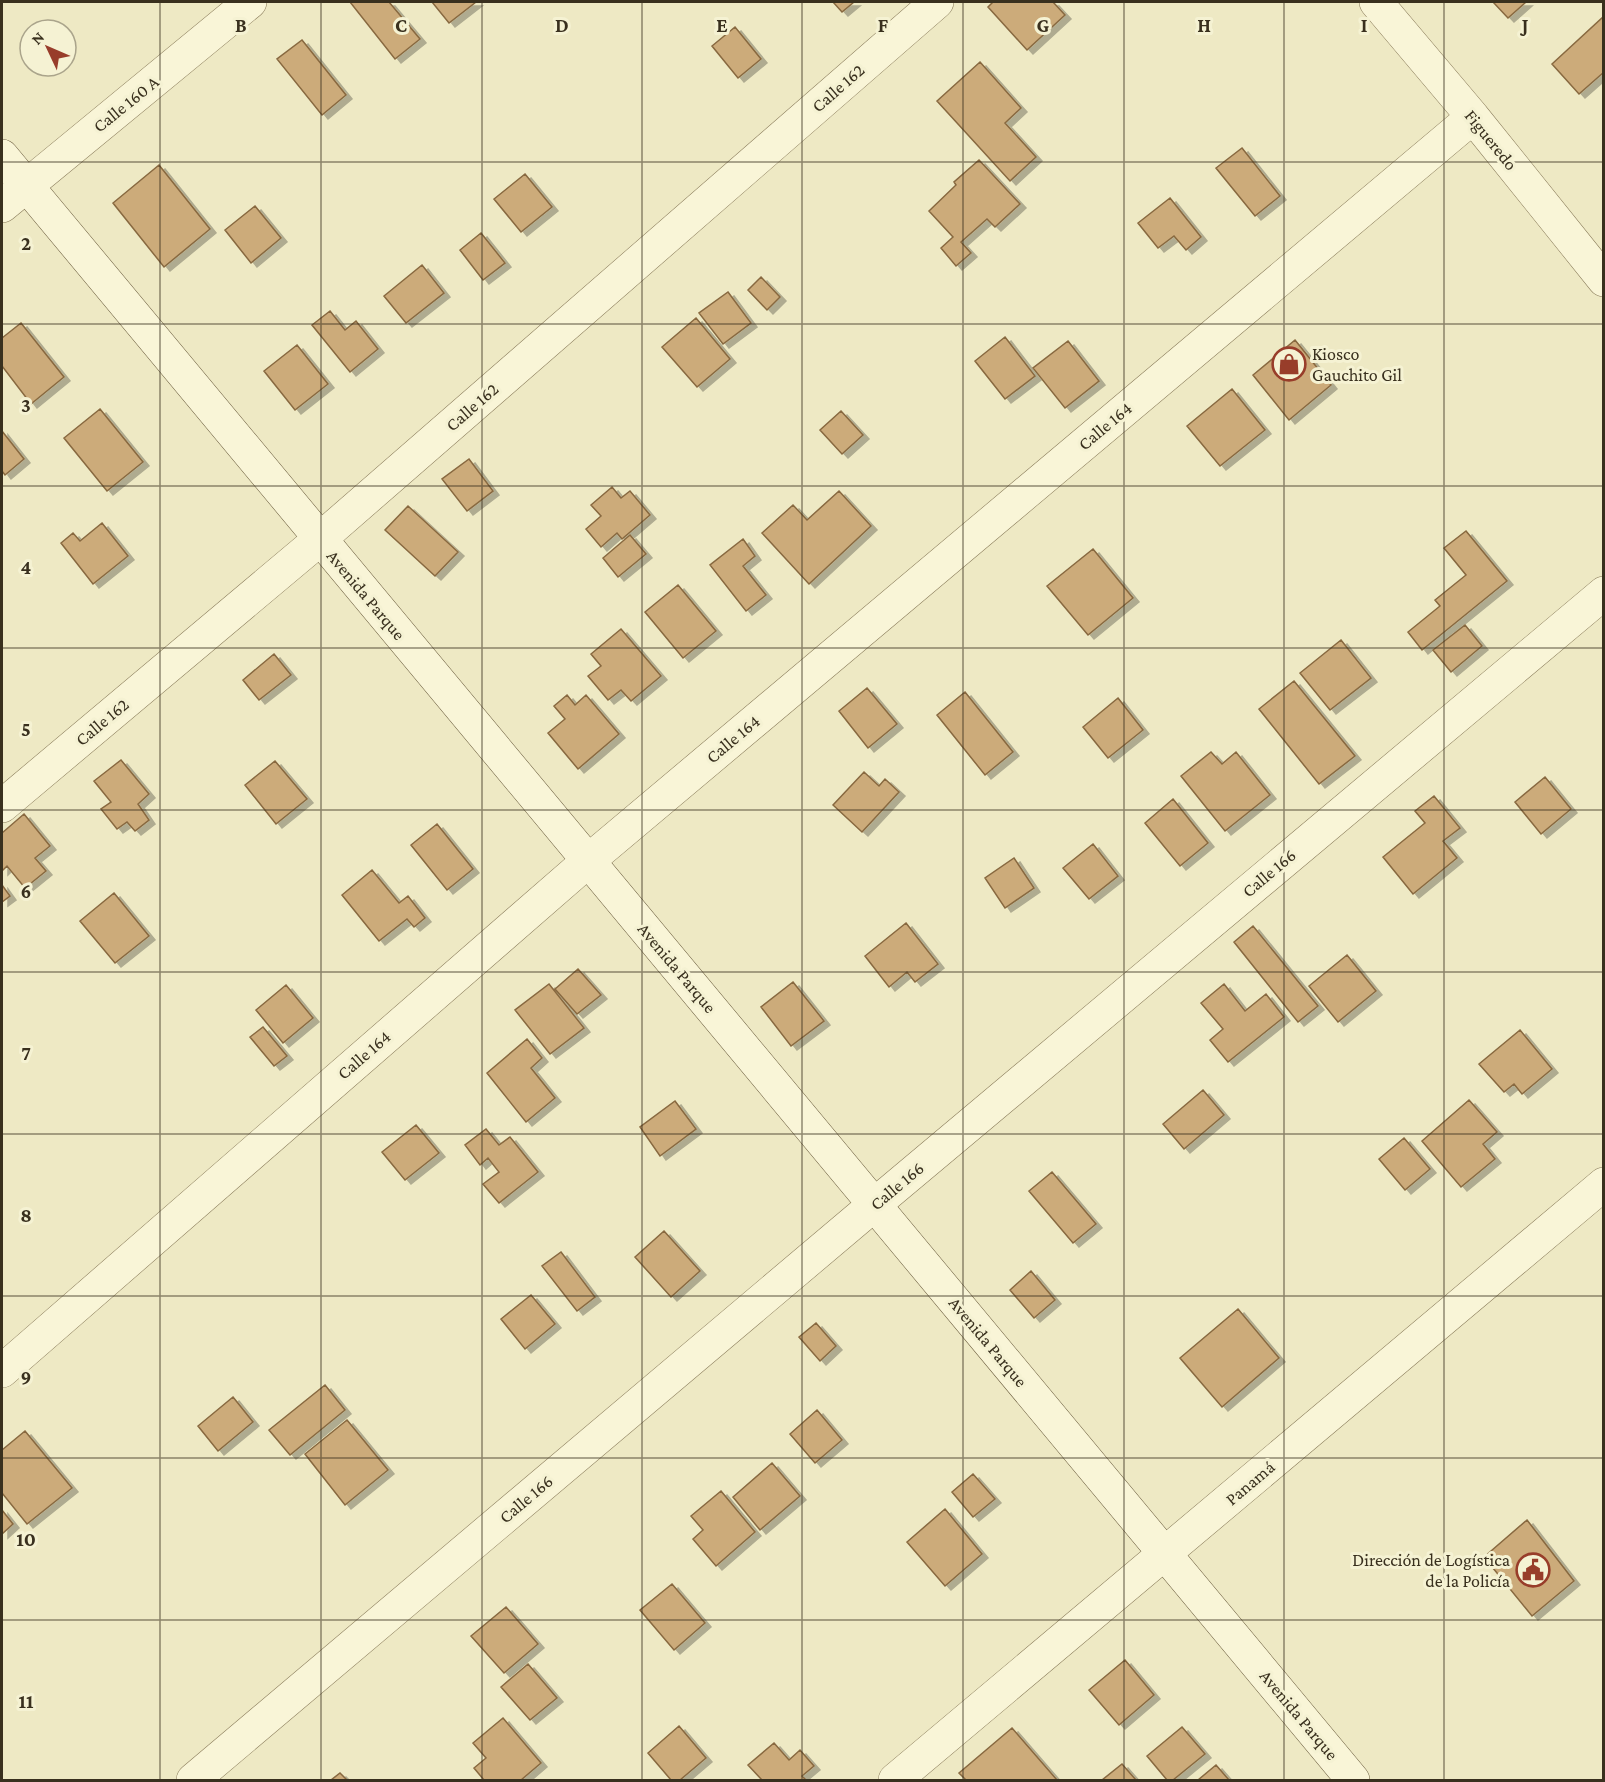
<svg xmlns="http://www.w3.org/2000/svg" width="1605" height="1782" font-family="'Crimson Pro',serif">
<defs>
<filter id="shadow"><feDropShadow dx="6" dy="4" stdDeviation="0" flood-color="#0004"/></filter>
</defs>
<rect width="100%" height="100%" fill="#eee9c4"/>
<!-- building -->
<path fill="#ccab7a" stroke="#886940" stroke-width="1.5" filter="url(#shadow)" d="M350,2H389L420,39L395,59Z
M432,2H476L449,23Z
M833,2H854L842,12Z
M993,2H1053L1065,15L1027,50L988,7Z
M1493,2H1526L1508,18Z
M1603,17L1604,72L1579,94L1552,64Z
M735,27L761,59L738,78L712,46Z
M302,40L346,95L322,115L277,59Z
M980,62L1021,108L1005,123L1036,157L1010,181L937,101Z
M1242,148L1280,196L1255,216L1216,168Z
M979,160L1020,204L995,227L987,219L961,242L971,253L956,266L941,248L953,237L929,211L956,185L954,182Z
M159,165L210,229L164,267L113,203Z
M525,174L552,207L521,232L494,199Z
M1170,198L1201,237L1186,250L1174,236L1158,248L1138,223Z
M255,206L281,238L251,263L225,230Z
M481,233L505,263L483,280L460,250Z
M422,265L444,293L406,323L384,296Z
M761,277L780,297L767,310L748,290Z
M728,292L751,323L723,344L699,313Z
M330,311L345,330L356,321L378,349L350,372L312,325Z
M696,318L730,359L697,387L662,347Z
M21,323L64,377L31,404L2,366V338Z
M1005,337L1035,376L1005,399L975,361Z
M1295,340L1331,385L1289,420L1253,375Z
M1068,341L1099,381L1065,408L1033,368Z
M297,345L328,384L295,410L264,371Z
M1232,389L1265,430L1220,466L1187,426Z
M100,409L143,462L107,491L64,438Z
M841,411L863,435L842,454L820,430Z
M2,431L24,459L5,475L2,471Z
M469,459L493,491L467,511L442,479Z
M612,487L621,498L630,491L650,515L622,539L617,533L601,547L586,529L601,516L591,505Z
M839,491L871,526L809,584L762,533L793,505L807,520Z
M408,506L458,552L435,576L385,530Z
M102,523L128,556L93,584L61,543L73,533L80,541Z
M1466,531L1507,581L1422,650L1408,632L1440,606L1435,600L1466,575L1444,548Z
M630,535L646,554L618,577L603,558Z
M743,539L755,556L743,566L766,595L746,611L710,565Z
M1093,549L1133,598L1088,635L1047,586Z
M678,585L716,631L683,658L645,612Z
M1465,625L1482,646L1451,672L1433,650Z
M621,629L661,676L631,701L621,690L608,700L588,676L601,666L591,654Z
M1341,640L1371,678L1330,710L1300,673Z
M274,654L291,675L259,700L243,680Z
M1294,681L1355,756L1319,784L1259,709Z
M867,688L897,724L868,748L839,711Z
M965,692L1013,752L985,775L937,715Z
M567,695L575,705L586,695L619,734L578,769L548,733L565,719L554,706Z
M1118,698L1143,730L1108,758L1083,727Z
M1211,752L1222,764L1236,752L1270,795L1225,831L1181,776Z
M121,760L149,794L138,804L149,820L135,831L127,822L117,829L101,809L111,802L94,781Z
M275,761L307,799L276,824L245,785Z
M864,772L879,786L885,779L899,792L862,832L833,805Z
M1545,777L1571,809L1541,834L1515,802Z
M1434,796L1460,828L1443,841L1457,858L1413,894L1383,857L1425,823L1415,811Z
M1173,799L1208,843L1180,866L1145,823Z
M24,814L50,846L35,858L46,871L25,888L7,866L2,871V833Z
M437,824L473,869L447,890L411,845Z
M1093,844L1118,876L1089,899L1063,868Z
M1014,858L1034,888L1005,908L985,878Z
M372,870L399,903L408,896L425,918L414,927L407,919L379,941L342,895Z
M2,885L10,896L2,902Z
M114,893L149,936L115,963L80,921Z
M906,923L938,964L915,982L907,972L889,987L865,956Z
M1253,926L1318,1006L1298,1022L1234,942Z
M1347,955L1376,991L1338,1022L1309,986Z
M578,969L601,995L577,1014L555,989Z
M793,982L824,1021L791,1046L761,1007Z
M549,984L584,1028L550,1054L515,1010Z
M1224,984L1245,1011L1266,994L1284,1017L1228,1062L1210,1040L1223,1029L1201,1003Z
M286,985L313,1018L283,1043L256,1010Z
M263,1027L287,1056L274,1066L250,1037Z
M1520,1030L1552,1069L1522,1094L1514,1084L1504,1092L1479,1064Z
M527,1039L542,1058L531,1068L555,1098L526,1122L487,1073Z
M1203,1090L1224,1115L1184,1149L1163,1124Z
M1469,1100L1497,1132L1483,1144L1495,1159L1461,1187L1422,1141Z
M675,1101L696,1129L660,1156L640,1127Z
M416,1125L439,1153L405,1180L382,1152Z
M486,1129L499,1145L510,1137L538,1172L499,1203L483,1184L499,1172L488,1158L480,1165L465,1145Z
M1404,1138L1430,1169L1405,1190L1379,1159Z
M1052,1172L1096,1224L1073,1243L1029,1191Z
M664,1231L700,1271L671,1297L635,1257Z
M561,1252L595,1297L577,1311L542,1266Z
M1031,1271L1055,1300L1034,1318L1010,1290Z
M531,1295L555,1324L525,1349L501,1319Z
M1238,1309L1279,1358L1222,1407L1180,1358Z
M816,1323L836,1346L820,1361L799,1337Z
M325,1385L345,1410L290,1455L269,1430Z
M233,1397L253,1422L218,1451L198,1426Z
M817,1410L842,1440L815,1463L790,1434Z
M347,1420L388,1470L345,1505L305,1454Z
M25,1431L72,1488L27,1524L2,1493V1450Z
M772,1463L800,1496L760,1530L733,1497Z
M973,1474L995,1499L973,1517L952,1492Z
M721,1491L755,1532L716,1566L693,1539L703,1530L691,1516Z
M945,1509L982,1554L945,1586L907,1542Z
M2,1510L13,1524L2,1534Z
M1527,1520L1574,1581L1532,1616L1484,1557Z
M672,1584L705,1623L674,1650L640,1610Z
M506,1607L538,1644L504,1673L471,1636Z
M1125,1660L1154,1695L1119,1725L1089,1690Z
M528,1664L557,1698L530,1720L501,1687Z
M503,1718L541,1763L521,1780H484L474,1768L486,1758L473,1743Z
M679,1726L706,1758L680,1780H671L648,1753Z
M1182,1727L1205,1754L1173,1780H1167L1147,1756Z
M1012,1728L1057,1780H966L959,1773Z
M774,1743L789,1760L800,1750L814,1766L802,1776L806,1780H762L748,1765Z
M1122,1764L1136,1780H1102Z
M1216,1765L1229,1780H1198Z
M340,1773L347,1780H331Z"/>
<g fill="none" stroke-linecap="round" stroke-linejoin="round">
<!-- street casing -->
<g stroke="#897b5a" stroke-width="34">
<path id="street" d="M1376,2L1473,117L1604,280
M2,206L250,2
M2,806L320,539L937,2
M2,1371L588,861L1473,117
M193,1780L874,1205L1604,593
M895,1780L1604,1184"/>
</g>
<!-- secondary casing -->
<g stroke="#6a5c3d" stroke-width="34">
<path id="secondary" d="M2,156L1353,1780"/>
</g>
<!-- street -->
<use href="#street" stroke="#f9f5d7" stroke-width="33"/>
<!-- secondary -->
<use href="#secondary" stroke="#f9f5d7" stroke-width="33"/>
</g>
<!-- grid -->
<path fill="none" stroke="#39301e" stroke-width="1.5" stroke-opacity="0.55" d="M160,2V1780M321,2V1780M482,2V1780M642,2V1780M802,2V1780M963,2V1780M1124,2V1780M1284,2V1780M1444,2V1780M2,162H1604M2,324H1604M2,486H1604M2,648H1604M2,810H1604M2,972H1604M2,1134H1604M2,1296H1604M2,1458H1604M2,1620H1604"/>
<!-- icons -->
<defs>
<g id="shop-ring" transform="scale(1.725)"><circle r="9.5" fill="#f5f2d3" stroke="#983d2a" stroke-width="1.5"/><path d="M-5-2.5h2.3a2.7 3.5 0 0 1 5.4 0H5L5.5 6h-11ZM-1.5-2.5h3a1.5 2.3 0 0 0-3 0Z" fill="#983d2a"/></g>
<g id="civic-ring" transform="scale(1.725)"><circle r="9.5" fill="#f5f2d3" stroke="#983d2a" stroke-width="1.5"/><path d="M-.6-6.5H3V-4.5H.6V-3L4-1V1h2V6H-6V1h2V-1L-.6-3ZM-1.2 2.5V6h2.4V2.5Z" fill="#983d2a"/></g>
</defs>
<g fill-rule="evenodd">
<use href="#shop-ring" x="1289" y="364"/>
<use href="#civic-ring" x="1533" y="1570"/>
</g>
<g text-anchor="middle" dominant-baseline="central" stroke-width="6" stroke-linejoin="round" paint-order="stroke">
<!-- street labels -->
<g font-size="18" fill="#39301e" stroke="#f5f2d3">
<text transform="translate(838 88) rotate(-41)">Calle 162</text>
<text transform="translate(126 104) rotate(-39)">Calle 160 A</text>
<text transform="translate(1491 140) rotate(51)">Figueredo</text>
<text transform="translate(472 407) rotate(-41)">Calle 162</text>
<text transform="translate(1105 426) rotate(-40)">Calle 164</text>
<text transform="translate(366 595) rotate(50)">Avenida Parque</text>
<text transform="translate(102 722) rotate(-40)">Calle 162</text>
<text transform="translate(733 739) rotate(-40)">Calle 164</text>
<text transform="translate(1269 873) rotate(-40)">Calle 166</text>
<text transform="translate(677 968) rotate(50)">Avenida Parque</text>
<text transform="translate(364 1055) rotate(-41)">Calle 164</text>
<text transform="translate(897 1186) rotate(-40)">Calle 166</text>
<text transform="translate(988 1342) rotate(50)">Avenida Parque</text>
<text transform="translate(1250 1483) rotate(-40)">Panamá</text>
<text transform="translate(526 1499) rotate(-40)">Calle 166</text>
<text transform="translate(1299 1715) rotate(50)">Avenida Parque</text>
</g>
<!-- poi labels -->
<g font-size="18" fill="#39301e" stroke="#f5f2d3" text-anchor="start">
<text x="1312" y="354">Kiosco<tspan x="1312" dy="21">Gauchito Gil</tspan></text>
<text x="1510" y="1560" text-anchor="end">Dirección de Logística<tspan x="1510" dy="21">de la Policía</tspan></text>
</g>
</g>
<g font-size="20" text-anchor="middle" font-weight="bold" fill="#39301e" stroke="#f5f2d3" stroke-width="6" stroke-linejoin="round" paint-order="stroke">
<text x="241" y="32">B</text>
<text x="401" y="32">C</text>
<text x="562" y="32">D</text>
<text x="722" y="32">E</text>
<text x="883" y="32">F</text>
<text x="1043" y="32">G</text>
<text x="1204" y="32">H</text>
<text x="1364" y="32">I</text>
<text x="1525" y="32">J</text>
<text x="26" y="250">2</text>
<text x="26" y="412">3</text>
<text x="26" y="574">4</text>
<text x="26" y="736">5</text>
<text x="26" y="898">6</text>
<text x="26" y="1060">7</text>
<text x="26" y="1222">8</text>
<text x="26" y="1384">9</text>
<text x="26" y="1546">10</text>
<text x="26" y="1708">11</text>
</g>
<!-- border -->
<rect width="1605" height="1782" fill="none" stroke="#39301e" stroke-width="6"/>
<!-- north arrow -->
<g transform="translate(48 48) rotate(314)"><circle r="28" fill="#f5f2d3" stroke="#aaa48b" stroke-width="1.5"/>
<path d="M0-4.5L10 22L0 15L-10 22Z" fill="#983d2a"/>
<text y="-9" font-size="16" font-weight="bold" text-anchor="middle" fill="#39301e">N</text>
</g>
</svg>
